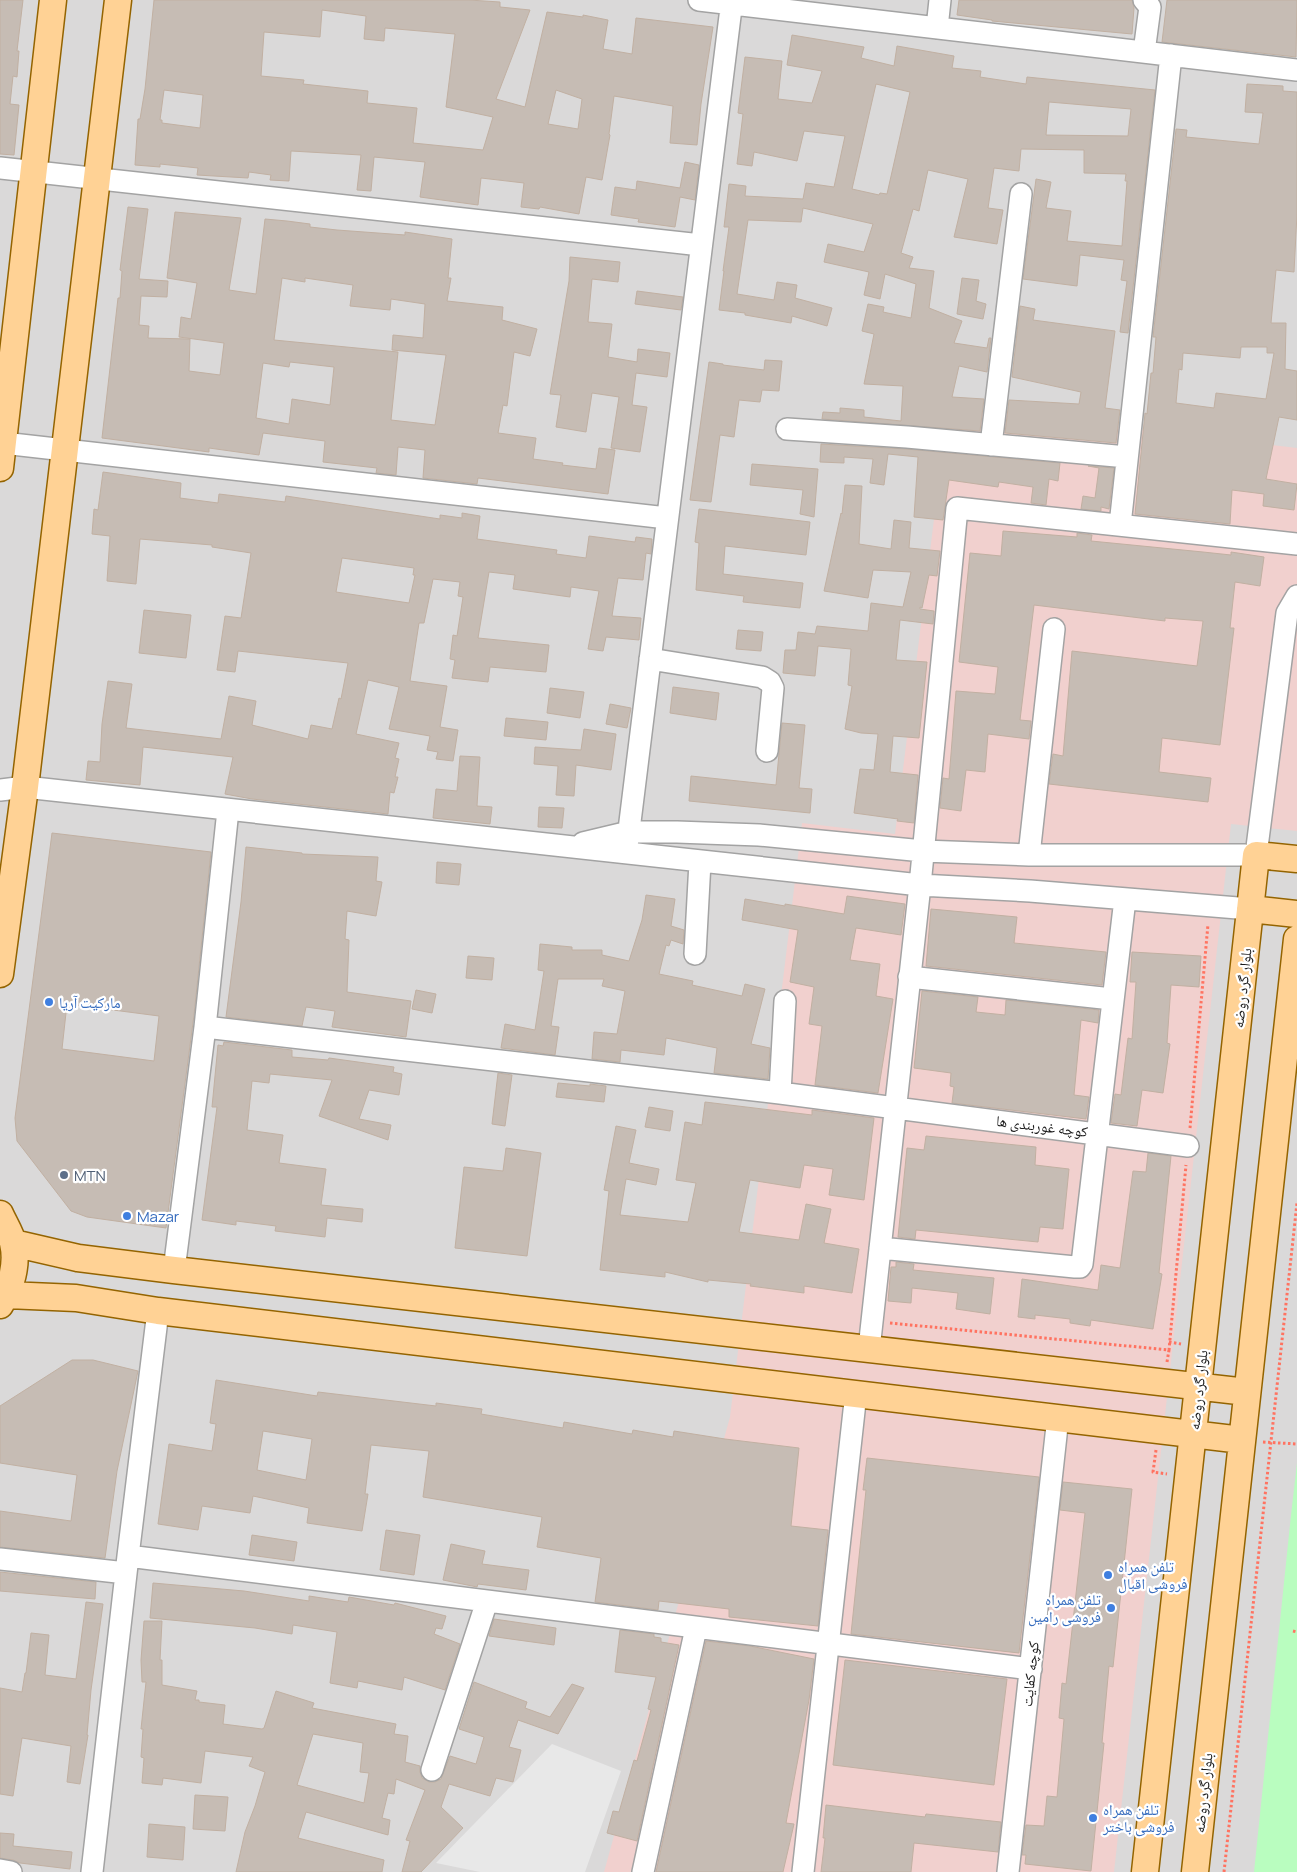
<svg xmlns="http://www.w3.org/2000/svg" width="1297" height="1872" font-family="Manrope,'Noto Naskh Arabic',sans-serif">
<rect width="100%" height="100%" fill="#efeae1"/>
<!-- residential -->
<path fill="#dad9d9" d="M0,0H1297V1872H0Z"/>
<!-- commercial -->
<path fill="#f1d0ce" d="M948,406L1297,448V831L1231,824L1114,1872H604L730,1417L802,823L895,834Z"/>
<!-- park -->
<path fill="#b9fdbf" d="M1297,1463V1872H1254L1291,1515Z"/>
<!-- parking -->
<path fill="#e8e8e8" d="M552,1744L621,1771L585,1872H480L436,1863Z"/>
<!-- building -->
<path fill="#c6bcb4" stroke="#c1b0a2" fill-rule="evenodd" d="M0,0H23L17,51H19L17,77L13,76L10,104L19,105L14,155L0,154Z
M154,0H469L500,2V7L530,10L496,99L525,107L547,12L583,17V15L608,20L603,49L632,54L636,18L713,27L701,104L697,145L670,143L673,106L614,96L609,134L610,135L602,180L586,177L579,214L540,207L539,209L521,207L524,183L481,178L478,205L420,197L425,162L374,157L371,191L357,190L361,155L291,151L289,181L270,180L271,175L249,172L248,178L197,175L198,168L160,164V167L135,165L138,119H140L145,89ZM322,10L366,16L364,39L384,41L385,28L455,34L446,107L493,117L483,150L413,143L417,108L367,103L368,91L303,84L304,80L261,76L264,32L320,37ZM164,90L203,95L200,128L162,123V120H160ZM556,90L582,99L578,129L548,124Z
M959,0H1132L1134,8L1132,34L992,21V20L957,15Z
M1167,0H1297L1296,57L1162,42Z
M792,35L864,47L861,58L894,66L897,46L954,56L952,68L981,71L980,77L1026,84L1027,77L1155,90L1128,333L1120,332L1127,281L1121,280L1124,260L1080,255L1077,286L1023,279L1036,179L1051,182L1046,208L1071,211L1067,241L1122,246L1127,181H1125L1126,174L1084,173V150L1021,149L1019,171L994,168L988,208L1003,210L997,244L954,237L968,179L928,170L919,211L913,209L901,253L913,257L909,268L934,271L929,308L962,321L954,343L987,348L989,338H991L987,372L959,366L952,397L984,399L980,431L822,419L823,412L840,413V408L864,410V417L901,421L903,386L864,384L874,334L862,331L868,304L884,307L883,312L911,318L916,284L885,274L880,299L864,295L869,272L824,262L828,244L864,252L873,224L803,208L801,222L748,220L737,294L774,300L777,282L797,285L795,298L832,308L827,326L792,316L791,323L745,315V313L719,310L724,271H723L729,227H724L729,184L746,186L745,196L803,199L806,183L834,187L845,136L804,131L797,161L754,152L752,166L737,164L743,114L738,113L745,57L782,61L778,99L812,103L822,71L787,65ZM876,84L910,92L887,194L880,193L879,195L852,189ZM1049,102L1131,109L1128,136L1046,135Z
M1247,84L1283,86V91L1297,92V214L1294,272L1276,270L1271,323H1286L1285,369L1297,371V420L1279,417L1266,479L1297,484L1294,510L1263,506L1264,494L1232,490L1230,524L1135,514L1145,413L1147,414L1151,373H1153L1156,337H1153L1176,129L1187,130L1186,137L1259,144L1263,113L1245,112ZM1241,347H1267V353H1274L1266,399L1216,393L1214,408L1176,403L1179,369L1182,370L1183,353L1240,358Z
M685,162L699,165L695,200L680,197L675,227L638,222L639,219L611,215L615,187L636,190L637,181L680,188Z
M128,207L148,209L139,279L168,281L167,297L141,296L139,325L149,326L148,338L190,339L189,371L220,375L224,343L179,337L181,317L191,319L197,283L167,278L175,212L241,218L229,290L256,294L265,219L287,221L310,224V227L337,230L405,235V232L452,239L448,278H451L447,301L503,307L502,320L537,329L530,356L514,352L507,406L503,405L498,433L536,438L533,459L563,463L562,465L596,469L599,448L615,450L608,494L478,478L477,484L423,478L425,450L398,447L396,475L376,473L377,468L323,462L325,441L263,433L259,455L209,448V452L102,438L118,298H120L122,271L120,270ZM282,278L305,282V278L353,285L350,306L390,310L391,299L425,304L423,338L393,335L392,350L446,355L435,425L391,420L398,352L274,340ZM290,362L334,367L330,405L292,399L289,424L256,418L263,363L289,367Z
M570,257L620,262L618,282L592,279L588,322L612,324L608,357L637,362L638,349L670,353L667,377L636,373L632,405L647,407L640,452L611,448L619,397L592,393L586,432L556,427L561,395L550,394L569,281Z
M962,278L979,280L976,301L986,304L983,319L957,314Z
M637,291L683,297L681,310L635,304Z
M1020,306L1035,309L1033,320L1115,331L1105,408L1120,410L1116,443L1005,433L1009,400L1079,404L1081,392L1012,377Z
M765,360L782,361L779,391L762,390L760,402L739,400L734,437L720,435L711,502L690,500L709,362L723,364V365L764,370Z
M821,444L906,449L1060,463L1058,481L1049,479L1046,505L1031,503L1033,487L999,482L998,487L949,480L943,520L914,517L918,457L888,454L884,485L870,483L873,459L844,457V463L820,462Z
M752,464L818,469L814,517L800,514L803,490L750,485Z
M1088,466L1114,468L1109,509L1101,507V511L1081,509L1083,496L1095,498L1099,468Z
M103,472L181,483L180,498L218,503L219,494L285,502L286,496L440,519V515L462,518V513L480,516L477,539L557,550L556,554L586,558L589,536L635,542L636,537L652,539L651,554L646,553L643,580L618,578L612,616L641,618L639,640L606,637L603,651L588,649L599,591L571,587L570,597L513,589L515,575L489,572L478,638L549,645L546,672L490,667L488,682L452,678L455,660L450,659L453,635L457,636L463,597L458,596L460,582L433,579L424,623H419L410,681L447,686L440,727L458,730L453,761L436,759L438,752L427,750L430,736L389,729L399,687L368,680L356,734L399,743L395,758L399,759L395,777H398L394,793L390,792L388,814L252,799L225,794L233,757L143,747L140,785L86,780L88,761L100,762L102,724L108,681L132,684L126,728L221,739L229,696L256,701L252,725L308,739L311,725L332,729L339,698L341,699L348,663L238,651L235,672L217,670L225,616L241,618L251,553L212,547V545L140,539L136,584L107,581L110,536L92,534L94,509L98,510ZM342,558L414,568L413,575H415L409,603L336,592Z
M845,485L862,486L859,544L891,549L894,520L911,522L909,548L940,551L937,576L929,575L922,608L920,607V609L934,611L933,624L900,620L896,660L927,662L919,738L893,736L890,772L918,775L914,823L897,821L898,819L854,813L860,769L874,770L878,734L861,733L845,729L852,686L848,685L851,649L818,646L815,676L783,673L785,650H796L798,632L815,634L817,626L868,631L871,603L903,607L911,572L873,570L868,598L824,591L841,513L842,514Z
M699,509L810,522L806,555L725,546L723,574L803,583L800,608L743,602L744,596L696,590L699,543L695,542Z
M1003,531L1077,537V533L1092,535L1091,541L1203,552L1231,555V552L1264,557L1260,586L1235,582L1230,628H1234L1220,745L1162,738L1159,772L1211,778L1208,802L1049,784L1053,754L1063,756L1072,651L1197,666L1203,621L1165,618V621L1034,605L1020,720L1031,721L1029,739L988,734L985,772L966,770L961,811L940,808L943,778L949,779L956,691L995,694L998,667L959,662L970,553L1001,556Z
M144,610L191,615L186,658L139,653Z
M738,630L763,632L761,651L736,649Z
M673,687L719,693L716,720L670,713Z
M550,688L584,692L580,718L547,713Z
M610,704L631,708L627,728L606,724Z
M506,718L548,722L546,740L504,736Z
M782,723L805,725L799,788L812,789L810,813L689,801L691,776L776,785Z
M584,729L616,734L611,770L576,765L574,796L556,795L558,766L534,764L535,747L581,750Z
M460,756L480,757L477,806L492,807L490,824L433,818L436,789L457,791Z
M539,807L564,808L562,828L538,827Z
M52,833L211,852L194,1015L166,1228L87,1217L71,1211L17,1141L15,1118ZM67,1004L159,1016L154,1061L62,1049Z
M246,847L302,853V854L378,857L376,881L382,882L376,916L347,911L345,939L349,940L347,992L411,1001L406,1037L332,1027L335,1011L306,1007L302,1026L226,1017L241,902Z
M437,862L461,864L459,885L436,883Z
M646,895L675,899L671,926L684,930L683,944L671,940L669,946L666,945L659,974L693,981L692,985L742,996L745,984L765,989L751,1044L770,1048L768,1079L714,1073L717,1048L666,1038L664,1055L621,1050L620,1062L592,1059L594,1032L617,1034L625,991L602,986L604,979H558L551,1026L559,1027L555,1055L501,1048L505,1024L535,1030L544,971L538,970L540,944L572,947V950H602V955L629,961L642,920Z
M847,896L905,904L901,935L856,928L850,960L880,964L876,996L893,999L878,1093L815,1085L822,1026L809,1024L814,987L790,982L798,930L742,920L745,899L785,906V904L844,914Z
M931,909L1017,917L1014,943L1106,952L1102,985L926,966Z
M1132,952L1201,956L1199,987L1171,985L1167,1043L1170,1044L1163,1093L1142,1090L1137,1126L1111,1123L1115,1094L1121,1095L1128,1038L1132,1039L1136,982H1130Z
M468,956L494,958L492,980L466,978Z
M416,990L436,994L432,1013L412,1009Z
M922,991L978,997L976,1012L1005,1015L1006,1000L1099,1010L1098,1023L1081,1020L1074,1095L1089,1097L1086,1119L952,1103L954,1087L950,1086L951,1073L914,1068Z
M224,1042L292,1050V1057L328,1060L329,1058L394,1067L393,1072L402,1074L399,1095L369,1090L359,1119L391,1125L388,1140L319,1116L332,1080L270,1074L269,1083L252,1081L247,1130L283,1135L279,1163L326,1169L321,1205L363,1209L362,1222L327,1218L325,1237L275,1231L276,1226L236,1221V1225L202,1220L217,1107H212L218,1045L223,1046Z
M498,1073L512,1075L505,1126L492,1124Z
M558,1083L590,1086V1084L606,1086L604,1102L556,1097Z
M705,1102L812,1115V1110L874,1118L864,1200L829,1195L833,1169L804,1165L800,1188L750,1180L739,1232L799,1240L806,1204L831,1209L824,1243L859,1249L852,1293L804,1286V1293L750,1286L751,1284L708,1280V1282L665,1272V1277L600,1270L609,1191L604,1190L616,1126L636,1130L629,1163L659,1169L656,1185L626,1179L620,1215L688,1222L696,1183L676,1180L685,1122L702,1125Z
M649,1107L673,1111L670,1131L645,1127Z
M926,1136L1036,1147L1035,1165L1069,1169L1063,1229L1040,1227L1038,1242L916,1230L915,1239L898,1237L907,1148L924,1150Z
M506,1148L541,1153L527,1256L455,1248L464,1167L503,1171Z
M1148,1153L1171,1156L1159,1273L1162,1274L1153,1329L1091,1320L1090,1326L1070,1323V1319L1035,1315V1319L1018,1317L1022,1279L1098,1290L1101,1265L1120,1268L1133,1171L1146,1172Z
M896,1262L914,1264L913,1270L994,1278L990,1314L956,1309L958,1293L912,1288L911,1303L888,1301L891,1267H896Z
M72,1360H93L138,1371L117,1471L105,1558L0,1547V1511L71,1521L77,1475L0,1463V1406Z
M216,1380L317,1396L318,1392L436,1406V1403L482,1409L481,1414L563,1428L564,1422L632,1434L633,1430L673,1437L674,1431L725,1439L799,1448L791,1526L828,1530L818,1626L729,1617V1609L659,1601L658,1610L595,1602L601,1558L537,1547L542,1517L423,1497L429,1451L371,1445L365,1494H368L362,1531L307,1523L309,1508L253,1496L250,1513L202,1506L198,1530L158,1524L169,1444L212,1451L216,1424L210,1423ZM263,1431L312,1439L306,1480L257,1470Z
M867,1458L1039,1477L1019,1653L851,1634L866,1490H863Z
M1063,1482L1132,1489L1113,1667L1109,1666L1102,1743H1104L1091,1871L1025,1864L1026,1855H1022L1026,1825L1044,1826L1047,1796L1057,1797L1064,1719L1059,1718L1062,1683L1066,1684L1085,1513L1060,1510Z
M386,1530L420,1535L414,1575L380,1570Z
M252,1535L297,1542L294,1561L249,1555Z
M451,1544L485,1551L482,1564L529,1570L526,1590L478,1584L477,1587L443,1580Z
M0,1572L96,1582L95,1599L0,1591Z
M153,1583L244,1591L309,1601V1596L348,1602L349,1597L394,1605L395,1603L446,1616L442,1629L436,1628L434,1634L460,1644L445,1690L404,1677L402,1690L358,1681L357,1688L330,1683L337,1632L293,1625L292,1634L255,1628L150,1618Z
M86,1602L103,1604L91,1690L87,1735H88L80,1784L67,1782L71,1746L22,1738L13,1796L0,1794V1688L22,1692L25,1673H26L31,1633L49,1635L45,1675L76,1679Z
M494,1619L556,1628L554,1645L489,1636Z
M144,1621H162L160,1660H162V1685L197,1691L195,1700H199V1702L225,1705L223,1724L262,1729L264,1728L276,1691L314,1703L312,1708L396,1724L394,1734L408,1736L405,1762L420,1766V1772L422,1778L429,1782H435L441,1779L450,1756L476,1764L484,1737L459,1729L474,1682L527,1702L525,1708L550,1717L572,1684L584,1688L558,1734L518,1720L509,1747L521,1750L513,1782L496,1778L490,1796L449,1784L441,1807L463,1828L421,1872H402L410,1841L406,1840L425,1790L396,1779L394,1794L388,1793L382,1818L390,1820L388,1835L306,1812L298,1838L384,1860L382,1872H236L245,1832L255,1806L265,1772L249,1766L253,1757L205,1751L201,1783L163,1778L162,1785L142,1783L144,1758L141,1757L143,1729H141L146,1682H142L141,1660ZM313,1734L363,1743L360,1772L369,1773L364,1803L297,1785Z
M620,1630L654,1634V1637L661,1638V1642L679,1645L637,1841L607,1833L613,1811L619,1812L634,1760L637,1761L651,1710L648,1709L656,1677L615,1672Z
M706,1641L750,1646L814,1659L809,1700L786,1823L794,1824L783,1872H656Z
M845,1660L1007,1679L994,1785L833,1765Z
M195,1795L228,1797L225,1831L193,1829Z
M826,1805L925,1817L926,1814L1001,1822L998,1852L914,1843L911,1872H821L825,1838H823Z
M149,1824L185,1827L183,1860L147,1857Z
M0,1833L14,1834L13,1846L72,1852L70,1869L20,1863L13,1860L0,1858Z"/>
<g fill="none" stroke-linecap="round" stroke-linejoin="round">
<!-- minor casing -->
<g stroke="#a3a3a3" stroke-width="24">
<path id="minor" d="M699,0L1297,70
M937,28L940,0
M1144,52L1150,7L1144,0
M0,168L701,245
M787,429L907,437L1127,457
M3,443L667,518
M991,445L1021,194
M1120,525L1171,55
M650,659L762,677L770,682L773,688L767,751
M0,790L25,787L920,885L1030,891L1250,909
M583,843L629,832H677L759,835L923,851L1029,855H1256L1287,613L1297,596
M627,846L732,0
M1029,855L1054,629
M695,954L700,862
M909,977L1112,999
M205,1027L780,1093L1188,1146
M780,1093L785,1001
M880,1248L1075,1267H1080L1082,1264L1125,899
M174,1270L205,1027L228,810
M869,1349L920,885L957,508L1297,544
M128,1556L1031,1669
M0,1559L126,1573
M432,1770L487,1601
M0,1870L11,1872
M92,1872L128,1556L158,1311
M643,1872L696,1628
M803,1872L856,1393
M1008,1872L1058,1417"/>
</g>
<!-- major casing -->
<g stroke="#946400" stroke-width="29">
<path id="major" d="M0,468L53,0
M1250,909L1297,914
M0,974L25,787L118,0
M0,1214C4,1223 11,1234 13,1243C18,1264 11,1288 0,1305
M13,1243L78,1258L174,1270L1247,1392
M7,1295L76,1298L158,1311L1242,1440
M1145,1872L1256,855L1297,859
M1195,1872L1297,939"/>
</g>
<!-- path -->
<path stroke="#ff7361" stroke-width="3" stroke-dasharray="2.5 2.5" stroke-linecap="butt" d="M1190,1128L1208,924
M890,1323L1169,1350L1186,1165
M1169,1342L1181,1344
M1167,1362L1169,1350
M1263,1442L1297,1444
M1156,1450L1153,1472L1167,1474
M1293,1631L1297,1632
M1224,1872L1297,1203"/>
<!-- minor -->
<use href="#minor" stroke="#fff" stroke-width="21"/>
<!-- major -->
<use href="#major" stroke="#ffd295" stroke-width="26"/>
</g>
<!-- markers -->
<g fill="#3f7fe0" stroke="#fff" stroke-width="2">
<circle cx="49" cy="1002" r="5"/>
<circle cx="127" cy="1216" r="5"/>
<circle cx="1108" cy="1575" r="5"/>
<circle cx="1111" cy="1608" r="5"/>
<circle cx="1093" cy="1818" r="5"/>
</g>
<circle fill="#5c6f8a" stroke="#fff" stroke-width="2" cx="64" cy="1175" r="5"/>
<g text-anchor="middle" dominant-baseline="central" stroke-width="4.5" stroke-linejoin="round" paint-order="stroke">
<!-- street labels -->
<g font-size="15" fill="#1c1c1c" stroke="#fff">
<text transform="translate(1242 988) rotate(-84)">بلوار گرد روضه</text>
<text transform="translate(1042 1126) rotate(7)">کوچه غوربندی ها</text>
<text transform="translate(1198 1390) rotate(-84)">بلوار گرد روضه</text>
<text transform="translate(1030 1674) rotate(-84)">کوچه کفایت</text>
<text transform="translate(1203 1793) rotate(-84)">بلوار گرد روضه</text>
</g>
<!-- shop labels -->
<g font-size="15" fill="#366cbe" stroke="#fff" text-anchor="start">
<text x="59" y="1002">مارکیت آریا</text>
<text x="137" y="1216">Mazar</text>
<text x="1118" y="1566">تلفن همراه<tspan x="1118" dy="17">فروشی اقبال</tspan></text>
<text x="1101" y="1599" text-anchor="end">تلفن همراه<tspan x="1101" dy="17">فروشی رامین</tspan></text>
<text x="1103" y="1809">تلفن همراه<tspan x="1103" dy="17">فروشی باختر</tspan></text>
</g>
<!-- service labels -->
<g font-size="15" fill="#4e5e75" stroke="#fff" text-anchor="start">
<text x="74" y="1175">MTN</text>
</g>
</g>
</svg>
